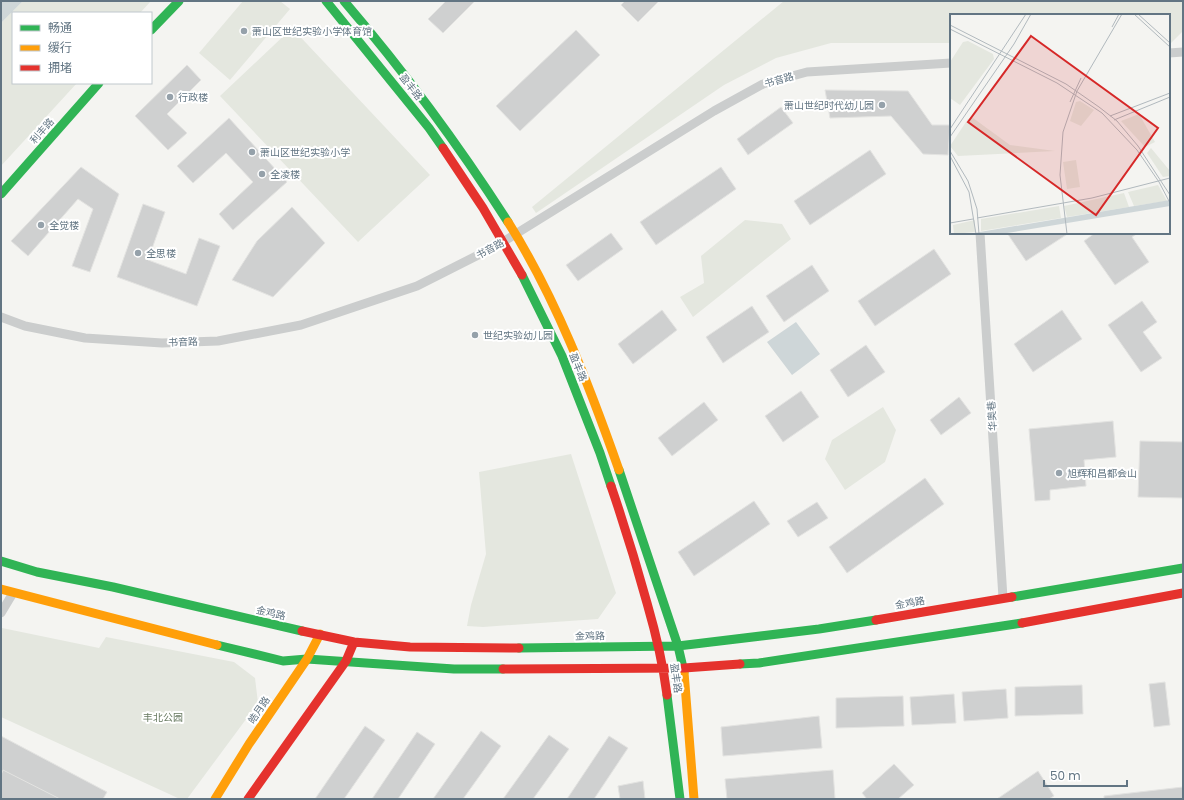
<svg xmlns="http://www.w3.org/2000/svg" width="1184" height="800" font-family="Poppins,'Noto Sans SC',sans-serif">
<rect width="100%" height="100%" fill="#f4f4f1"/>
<!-- green -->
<path fill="#e4e7df" d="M23,1H151L140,13H13V83H77L1,166V23Z
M243,1H280L290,9L230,80L199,53Z
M784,1H1183V31L1171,43H1169V15H951V43H831L776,58L724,85L536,213L532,207Z
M292,28L430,175L358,242L220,96Z
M745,220L782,224L791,239L693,317L680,297L704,283L701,256Z
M883,407L896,430L885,462L845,490L825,459L832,440Z
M571,454L616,593L598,619L483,627L467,626L471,605L486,554L479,472Z
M2,628L99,648L106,637L234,662L255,678L258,703L187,799H180L1,717Z"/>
<!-- water -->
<path fill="#ced6d8" d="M1,1H23L1,23Z
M796,322L820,354L792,375L767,342Z"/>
<!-- building -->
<path fill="#cfd0d0" stroke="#e3e3e1" d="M446,1H475L443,33L428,19Z
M625,1H659L638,22L621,5Z
M576,30L600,55L520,131L496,106Z
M187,65L201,80L167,114L187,133L168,150L135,116Z
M825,90L908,91L932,125H950L948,155L923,154L891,116L830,118Z
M781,107L793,123L748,155L737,139Z
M229,118L287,182L233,230L219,214L253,182L226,153L193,183L177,166Z
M870,150L886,174L810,225L794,201Z
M81,167L119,194L90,272L72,266L93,209L78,199L28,256L11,241Z
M721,167L736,189L656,245L640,222Z
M143,204L165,212L148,260L186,274L199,238L220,246L197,306L117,277Z
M292,207L325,243L273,297L232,280L257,241Z
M611,233L623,249L578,281L566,265Z
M1007,233H1069L1026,261Z
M1095,233H1138L1132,237L1149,262L1115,285L1084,241Z
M934,249L951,274L875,326L858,301Z
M812,265L829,291L784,322L766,296Z
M1142,301L1157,322L1143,332L1162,358L1141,372L1108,325Z
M752,306L769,332L723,363L706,337Z
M662,310L677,330L633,364L618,344Z
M1062,310L1082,339L1033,372L1014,344Z
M866,345L885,372L848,397L830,370Z
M801,391L819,417L783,442L765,416Z
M959,397L971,413L941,435L930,420Z
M704,402L718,420L672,456L658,438Z
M1113,421L1116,457L1084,460L1086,486L1050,490V500L1035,501L1029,429Z
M1140,441L1183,442V498L1138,497Z
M925,478L944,504L847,573L829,547Z
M754,501L770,524L694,576L678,552Z
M817,502L828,518L798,537L787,521Z
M1165,682L1170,725L1154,727L1149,684Z
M1082,685L1083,714L1015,716V687Z
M1006,689L1008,718L964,721L962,692Z
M954,694L956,723L912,725L910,697Z
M903,696L904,726L836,728V698Z
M819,716L822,748L723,756L721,727Z
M365,726L385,740L344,799H315Z
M481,731L501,746L463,799H433Z
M417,732L435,744L398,799H372Z
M549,735L569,749L533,799H503Z
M1,736L107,792L103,799H1Z
M609,736L628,748L594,799H567Z
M894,764L914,785L898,799H867L862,793Z
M3,770L60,799H1V775Z
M833,770L835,799H727L725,779Z
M1038,771L1054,796L1049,799H997Z
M643,781L645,799H620L618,786Z
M1183,787V799H1104V796Z"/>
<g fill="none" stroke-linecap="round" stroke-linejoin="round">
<!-- street -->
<path stroke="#cbcdcd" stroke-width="9" d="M1169,53L1183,52
M980,233L1003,598
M1,317L25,326L85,338L162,343L218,341L301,325L417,286L498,245L714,111L763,84L807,72L951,63
M1,613L13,593"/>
<!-- fast -->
<path stroke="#30b455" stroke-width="9" d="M326,1L429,128L443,148
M344,1C404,71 458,144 508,222
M151,30L179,1
M1,194L99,83
M522,275L562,356L600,453L611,486
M619,470L678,646L684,672
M1,561L37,572L113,587L302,631
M1012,597L1183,568
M217,645L283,661L307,659L454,669H503
M519,648L678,646L819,629L876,620
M740,664L759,663L1022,623
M667,695L680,799"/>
<!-- slow -->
<path stroke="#ff9f0a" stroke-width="9" d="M508,222C556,298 589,385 619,470
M1,589L217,645
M684,672L694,799
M215,799L249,744L307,659L320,634"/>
<!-- jam -->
<path stroke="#e5322d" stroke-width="9" d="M443,148L483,208L522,275
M611,486C624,524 636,563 647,603C656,634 663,664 667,695
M876,620L1012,597
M1022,623L1183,593
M302,631L354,642L410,647L519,648
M503,669L684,668L740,664
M248,799L346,661L354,642"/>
</g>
<!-- markers -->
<g fill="#95a1aa" stroke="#fff" stroke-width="1.5">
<circle cx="244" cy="31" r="4"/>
<circle cx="170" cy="97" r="4"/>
<circle cx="882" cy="105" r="4"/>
<circle cx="252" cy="152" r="4"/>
<circle cx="262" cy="174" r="4"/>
<circle cx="41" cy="225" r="4"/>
<circle cx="138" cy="253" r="4"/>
<circle cx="475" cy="335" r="4"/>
<circle cx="1059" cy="473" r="4"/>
</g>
<g text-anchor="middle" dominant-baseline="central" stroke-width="4" stroke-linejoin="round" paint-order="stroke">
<!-- poi labels -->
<g font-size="10" fill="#627583" stroke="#fff" text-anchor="start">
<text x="252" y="31">萧山区世纪实验小学体育馆</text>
<text x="178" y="97">行政楼</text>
<text x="874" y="105" text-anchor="end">萧山世纪时代幼儿园</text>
<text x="260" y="152">萧山区世纪实验小学</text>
<text x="270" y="174">全凌楼</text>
<text x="49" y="225">全觉楼</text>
<text x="146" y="253">全思楼</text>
<text x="483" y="335">世纪实验幼儿园</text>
<text x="1067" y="473">旭辉和昌都会山</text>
</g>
<!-- street labels -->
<g font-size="10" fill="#627583" stroke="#fff">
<text transform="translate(779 80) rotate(-16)">书音路</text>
<text transform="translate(411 87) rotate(52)">盈丰路</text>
<text transform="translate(42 131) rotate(-49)">利丰路</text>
<text transform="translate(490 249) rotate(-28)">书音路</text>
<text transform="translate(183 342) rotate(-2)">书音路</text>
<text transform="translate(578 367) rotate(68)">盈丰路</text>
<text transform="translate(992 416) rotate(-94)">华奥巷</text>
<text transform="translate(910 603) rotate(-10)">金鸡路</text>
<text transform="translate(271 613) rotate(13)">金鸡路</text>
<text transform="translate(590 636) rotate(-1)">金鸡路</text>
<text transform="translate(676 678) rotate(82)">盈丰路</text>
<text transform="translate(259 710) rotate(-56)">皓月路</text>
</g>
<!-- park labels -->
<g font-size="10" fill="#677a61" stroke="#fff">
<text x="163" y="717">丰北公园</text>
</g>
</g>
<!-- overview -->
<g transform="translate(950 14)">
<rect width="220" height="220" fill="#f4f4f1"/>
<path d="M18,27L43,40L44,45L10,91L0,84V48L13,28ZM130,87L144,96L131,112L120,107L126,88ZM189,100L205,128L195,133L171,107ZM23,104L60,131L105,137L8,142L0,132L18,105ZM201,134L220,157V162L213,163L197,139ZM126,146L130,173L117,175L113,148ZM208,171L217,187L184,192L178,178ZM174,179L179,193L117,203L114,192ZM109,192L111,204L31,217V205ZM25,206V218L4,220L3,211Z" fill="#e4e7df"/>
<path d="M220,186V192L51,220H18Z" fill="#ced6d8"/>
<path fill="none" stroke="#b1b9be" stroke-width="1" d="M184,0L220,33M188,0L220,29M0,11L116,70L149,93L167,107L188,132L220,181M162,13L169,0M0,15L107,69L152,99L187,136L209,168L220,189M120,88L131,64M160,102L220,79M164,106L220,83M0,115L76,0M0,123L64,30L81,0M0,137L18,167L27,195L29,220M0,142L19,178L26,220M27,204L142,184L220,164M0,209L23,205M117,220L110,161L113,118L127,77L172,0"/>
<path fill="#d62828" fill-opacity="0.15" stroke="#d62828" stroke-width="2" d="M81,22L208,114L146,201L18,108Z"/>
<rect width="220" height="220" fill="none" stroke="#627583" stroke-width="2"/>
</g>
<!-- border -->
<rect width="1184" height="800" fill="none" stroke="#627583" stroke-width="4"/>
<!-- legend -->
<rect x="12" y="12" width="140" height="72" fill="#ffffff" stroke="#c0c8cd"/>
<rect x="20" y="25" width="20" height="6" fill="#30b455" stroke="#c0c8cd"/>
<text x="48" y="32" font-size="12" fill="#627583">畅通</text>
<rect x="20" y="45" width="20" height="6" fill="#ff9f0a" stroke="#c0c8cd"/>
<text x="48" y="52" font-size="12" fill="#627583">缓行</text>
<rect x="20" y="65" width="20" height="6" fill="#e5322d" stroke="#c0c8cd"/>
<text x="48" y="72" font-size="12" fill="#627583">拥堵</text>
<!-- scale -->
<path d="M1044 780v6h83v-6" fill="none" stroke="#627583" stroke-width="2"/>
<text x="1050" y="780" font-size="12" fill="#627583" stroke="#ffffff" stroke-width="3" paint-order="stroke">50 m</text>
</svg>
